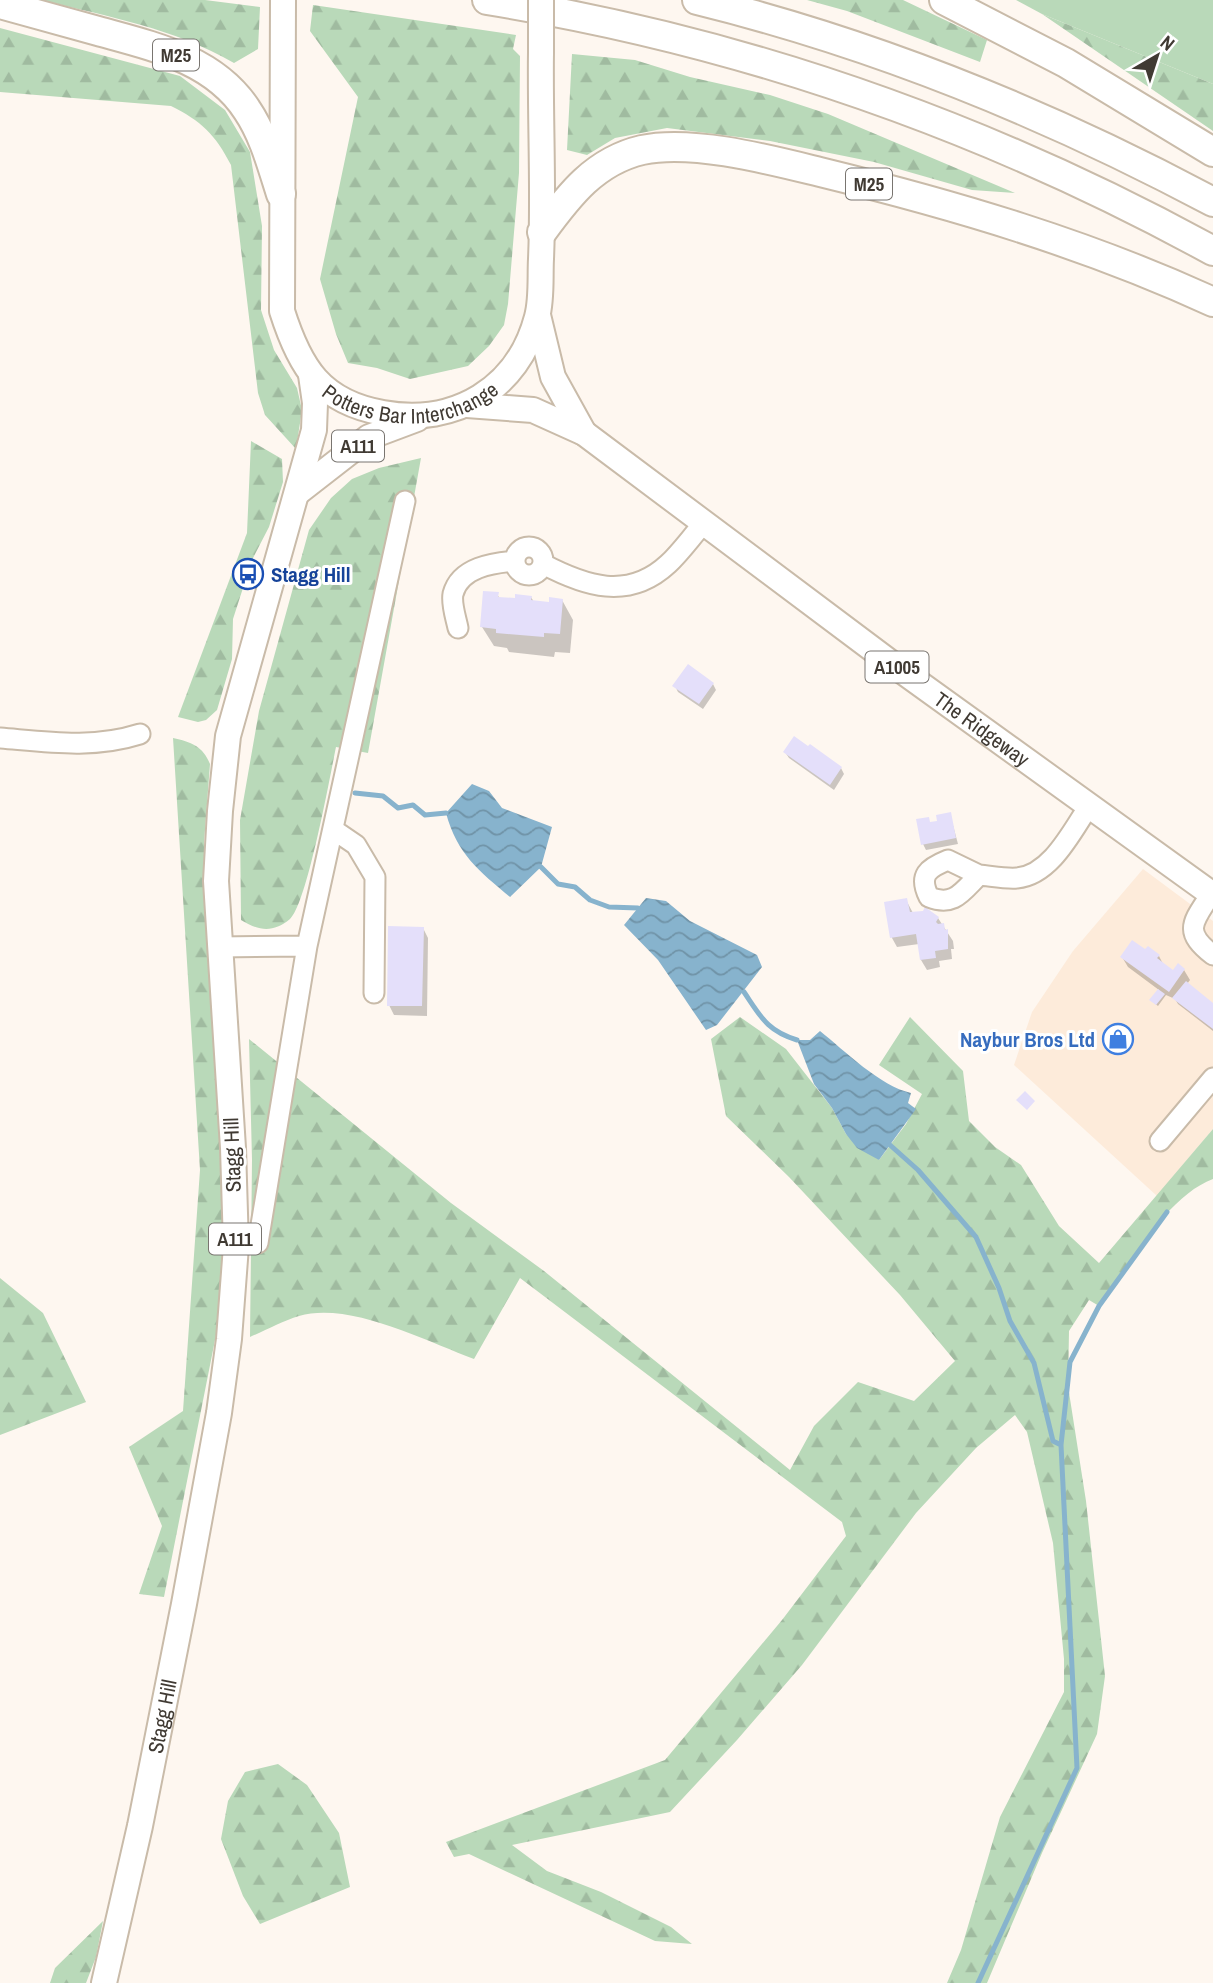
<svg xmlns="http://www.w3.org/2000/svg" width="1213" height="1983" font-family="'Archivo Narrow',sans-serif">
<defs>
<pattern id="forest-firs" width="22" height="20" patternUnits="userSpaceOnUse" patternTransform="scale(1.75)"><rect width="22" height="20" fill="#b9d9b9"/><path d="M5 1l3.5 6h-7zM16 11l3.5 6h-7z" fill="#a0bba0"/></pattern>
<pattern id="water-waves" width="16" height="10" patternUnits="userSpaceOnUse" patternTransform="scale(1.75)"><rect width="16" height="10" fill="#87b3cd"/><path d="M0 5q4-4 8 0t8 0" fill="none" stroke="#7093a7"/></pattern>
</defs>
<rect width="100%" height="100%" fill="#fef7f0"/>
<!-- commercial -->
<path fill="#fdebda" d="M1143,869L1213,921V1129L1157,1196L1014,1065L1032,1012L1073,951Z"/>
<!-- green -->
<path fill="#b9d9b9" d="M1016,0H1213V84L1042,14Z"/>
<!-- forest -->
<path fill="url(#forest-firs)" d="M42,0H205L260,7L258,49L234,63C174,28 108,17 42,0Z
M807,0H903L987,40L980,62L847,11Z
M313,5L516,35L513,49L520,56L519,173L508,304L504,325L489,346L468,366L410,379L377,368L348,363L336,334L320,279L358,97L310,31Z
M1042,14L1213,84V131Z
M0,28L180,76L225,110L250,152L262,226L261,310L274,350L297,388L302,410L296,449L265,415L258,393L231,165C215,134 201,121 171,106L0,92Z
M572,54L635,60L690,77L770,95L828,114L1015,193L972,190L874,162L770,141L667,128L615,138L587,155L567,150Z
M251,441L282,459L283,482L269,527L252,560L233,619L232,659L217,710L206,720L198,722L178,717L247,533Z
M421,458L368,753L336,747C330,776 307,904 290,919C273,933 259,931 241,920L240,820L259,711L309,530L331,498L352,479L379,468Z
M173,738C191,742 203,746 210,764L204,843L208,947L216,1052L224,1251L216,1335L164,1597L139,1594L162,1526L129,1447L183,1411L200,1170Z
M740,1017L786,1049L832,1108L846,1134L879,1160L906,1124L922,1094L879,1065L910,1017L963,1071L969,1121L995,1147L1021,1165L1059,1226L1099,1263L1213,1129V1179C1167,1196 1128,1266 1099,1306L1089,1300L1069,1331L1068,1386L1086,1501L1105,1676L1097,1734L1042,1853L987,1983H947L961,1950L1000,1817L1064,1692V1659L1053,1543L1027,1432L1015,1415L976,1448L916,1513L802,1665L737,1740L670,1812L512,1845L547,1871L601,1892L671,1927L692,1944L655,1941L469,1854L454,1857L446,1842L665,1760L782,1620L846,1536L842,1522L520,1278L474,1359C426,1341 349,1301 299,1316C283,1321 266,1330 250,1337L252,1160L249,1039L451,1203L544,1271L790,1470L814,1426L858,1382L914,1401L955,1361L900,1295L789,1177L726,1116L711,1039Z
M0,1278L43,1313L86,1402L0,1435Z
M278,1764L307,1785L339,1833L350,1887L260,1924L243,1896L221,1839L228,1801L245,1772Z
M103,1921L96,1957L86,1983H50L55,1968Z"/>
<!-- water -->
<path fill="url(#water-waves)" d="M472,784L489,791L502,808L552,827L541,867L510,897C479,871 457,854 446,813Z
M646,898L666,901L690,921L757,955L762,967L717,1025L706,1030L658,960L624,925Z
M820,1031C845,1051 880,1086 911,1093L908,1103L916,1109L879,1160L857,1148L846,1134L832,1108L814,1084L797,1040H810Z"/>
<!-- shadow -->
<path fill="#0003" d="M497,594L500,599L531,597L534,602L550,604L562,600L573,620L570,653L555,652L554,657L509,652L507,648L494,646L482,627Z
M713,684L716,690L703,709L678,692L675,686Z
M785,752L841,768L844,774L834,790L789,758Z
M950,814L958,844L926,850L923,844L931,824L939,822Z
M906,900L913,913L938,918L953,941L954,949H951L952,959L939,961L940,967L927,970L921,960L919,944L897,947L892,938L886,903Z
M423,928L428,938L427,1016L394,1015L389,1005Z
M1159,956L1164,966L1173,972L1184,970L1190,980L1187,984L1213,1005V1031L1178,1004L1175,999L1166,995L1158,1006L1153,1002L1151,1000L1159,990L1128,967L1122,957Z"/>
<g fill="none" stroke-linecap="round" stroke-linejoin="round">
<!-- stream -->
<path stroke="#87b3cd" stroke-width="5" d="M355,793L383,796L398,808L413,805L425,815L446,813
M541,867L558,884L575,887L590,900L609,907L638,908
M744,992C761,1017 767,1031 797,1040
M890,1145L918,1170L976,1237L999,1288L1010,1321L1034,1363L1053,1441L1061,1445
M978,1983L1077,1768L1061,1445L1070,1362L1099,1306L1167,1212"/>
</g>
<!-- building -->
<path fill="#e4dffa" d="M483,591L499,592L498,597L515,598V594L532,596L531,600L549,602V597L563,599L560,634L544,633V637L496,633V629L480,627Z
M688,664L714,683L699,704L672,686Z
M794,736L808,746L810,744L842,767L830,785L783,752Z
M951,812L956,838L921,845L916,819L929,817L930,822L937,821L936,815Z
M907,898L910,912L923,911L925,907L939,917L936,922L938,924L944,923L945,930L948,929V949L935,951L936,958L920,960L916,934L890,938L884,902Z
M388,926L424,927L422,1006H387Z
M1132,940L1145,949L1148,946L1160,955L1157,958L1173,970L1178,963L1185,969L1169,992L1120,957Z
M1186,981L1213,1003V1029L1172,998Z
M1158,989L1165,994L1156,1005L1149,1000Z
M1025,1091L1035,1101L1027,1110L1016,1100Z"/>
<g fill="none" stroke-linecap="round" stroke-linejoin="round">
<!-- minor casing -->
<g stroke="#c9bba9" stroke-width="23">
<path id="minor" d="M515 561a14 14 0 1 1 28 0a14 14 0 1 1-28 0Z
M543,564C585,586 628,601 668,564C681,552 692,536 704,523
M458,628C456,618 451,604 453,594C460,567 493,563 515,561
M0,738C48,742 93,749 140,734
M334,830L356,845L375,877L374,993
M979,875L948,860C928,868 918,875 929,897C954,907 962,892 979,875C991,876 1005,879 1017,878C1051,875 1072,831 1089,806
M1211,894C1193,922 1182,931 1213,955
M219,947L307,946
M1160,1141L1213,1078
M258,1243L307,946L405,501"/>
</g>
<!-- major casing -->
<g stroke="#c9bba9" stroke-width="28">
<g id="major">
<path id="s1" d="M283,0L282,311C300,368 321,402 383,413C455,426 518,389 537,317C542,299 540,277 541,259C544,190 540,121 541,52"/>
<path d="M538,315L553,377L584,433"/>
<path id="s2" d="M467,405L533,410L584,433L891,663L1213,895"/>
<path d="M297,493L369,437L417,419"/>
<path id="s3" d="M104,1983L140,1826L184,1604L219,1413L229,1339L236,1246L233,1148L216,881L220,811L228,736L314,430L315,403L311,375"/>
</g>
</g>
<!-- highway casing -->
<g stroke="#c9bba9" stroke-width="32">
<path id="highway" d="M487,0C742,41 987,127 1213,251
M697,0C876,44 1050,115 1213,202
M944,0L1066,63L1213,152
M0,4C33,13 66,22 98,31C152,46 214,59 247,110C264,135 272,166 281,194
M542,232C569,195 595,161 642,150C692,139 771,160 820,172C955,205 1087,244 1213,302"/>
</g>
<!-- minor -->
<use href="#minor" stroke="#fff" stroke-width="19"/>
<!-- major -->
<use href="#major" stroke="#fff" stroke-width="24"/>
<!-- highway -->
<use href="#highway" stroke="#fff" stroke-width="28"/>
<!-- major-bridge casing -->
<g stroke="#c9bba9" stroke-width="28" stroke-linecap="butt">
<path id="major-bridge" d="M541,52V0"/>
</g>
<!-- major-bridge -->
<use href="#major-bridge" stroke="#fff" stroke-width="24"/>
</g>
<!-- icons -->
<defs>
<g id="bus-ring" transform="scale(1.575)"><circle r="9.5" fill="#fff" stroke="#1a4fb4" stroke-width="1.5"/><path d="M-5-6H5V4H4V6H2V4H-2V6H-4V4H-5ZM-3.5-4V0h7V-4ZM-3.5 1.2v1.5H-2V1.2ZM2 1.2v1.5H3.5V1.2Z" fill="#1a4fb4"/></g>
<g id="shop-ring" transform="scale(1.575)"><circle r="9.5" fill="#fff" stroke="#3f7fe0" stroke-width="1.5"/><path d="M-5-2.5h2.3a2.7 3.5 0 0 1 5.4 0H5L5.5 6h-11ZM-1.5-2.5h3a1.5 2.3 0 0 0-3 0Z" fill="#3f7fe0"/></g>
</defs>
<g fill-rule="evenodd">
<use href="#bus-ring" x="248" y="574"/>
<use href="#shop-ring" x="1118" y="1039"/>
</g>
<g text-anchor="middle" dominant-baseline="central" stroke-width="6" stroke-linejoin="round" paint-order="stroke">
<!-- shield labels -->
<g fill="#fff" stroke="#797570" stroke-width="2">
<rect x="153" y="39.5" width="46" height="31" rx="5"/>
<rect x="846" y="168.5" width="46" height="31" rx="5"/>
<rect x="332" y="430.5" width="52" height="31" rx="5"/>
<rect x="865.5" y="651.5" width="63" height="31" rx="5"/>
<rect x="209" y="1223.5" width="52" height="31" rx="5"/>
</g>
<g font-size="19" font-weight="bold" fill="#403a33">
<text x="176" y="55">M25</text>
<text x="869" y="184">M25</text>
<text x="358" y="446">A111</text>
<text x="897" y="667">A1005</text>
<text x="235" y="1239">A111</text>
</g>
<!-- street labels -->
<g font-size="21" fill="#403a33" stroke="#fff">
<text stroke="none"><textPath href="#s1" startOffset="492">Potters Bar Interchange</textPath></text>
<text stroke="none"><textPath href="#s2" startOffset="618">The Ridgeway</textPath></text>
<text transform="translate(232 1155) rotate(-92)">Stagg Hill</text>
<text stroke="none"><textPath href="#s3" startOffset="273">Stagg Hill</textPath></text>
</g>
<!-- transit labels -->
<g font-size="21" font-weight="bold" fill="#164399" stroke="#fff" text-anchor="start">
<text x="271" y="574">Stagg Hill</text>
</g>
<!-- shop labels -->
<g font-size="21" font-weight="bold" fill="#366cbe" stroke="#fff" text-anchor="end">
<text x="1095" y="1039">Naybur Bros Ltd</text>
</g>
</g>
<!-- north arrow -->
<g transform="translate(1157 56) rotate(39)" stroke="#ffffff" stroke-width="5" paint-order="stroke">
<path d="M0-5L12 26L0 18L-12 26Z" fill="#403a33"/>
<text y="-10" font-size="19" font-weight="bold" text-anchor="middle" fill="#403a33">N</text>
</g>
</svg>
